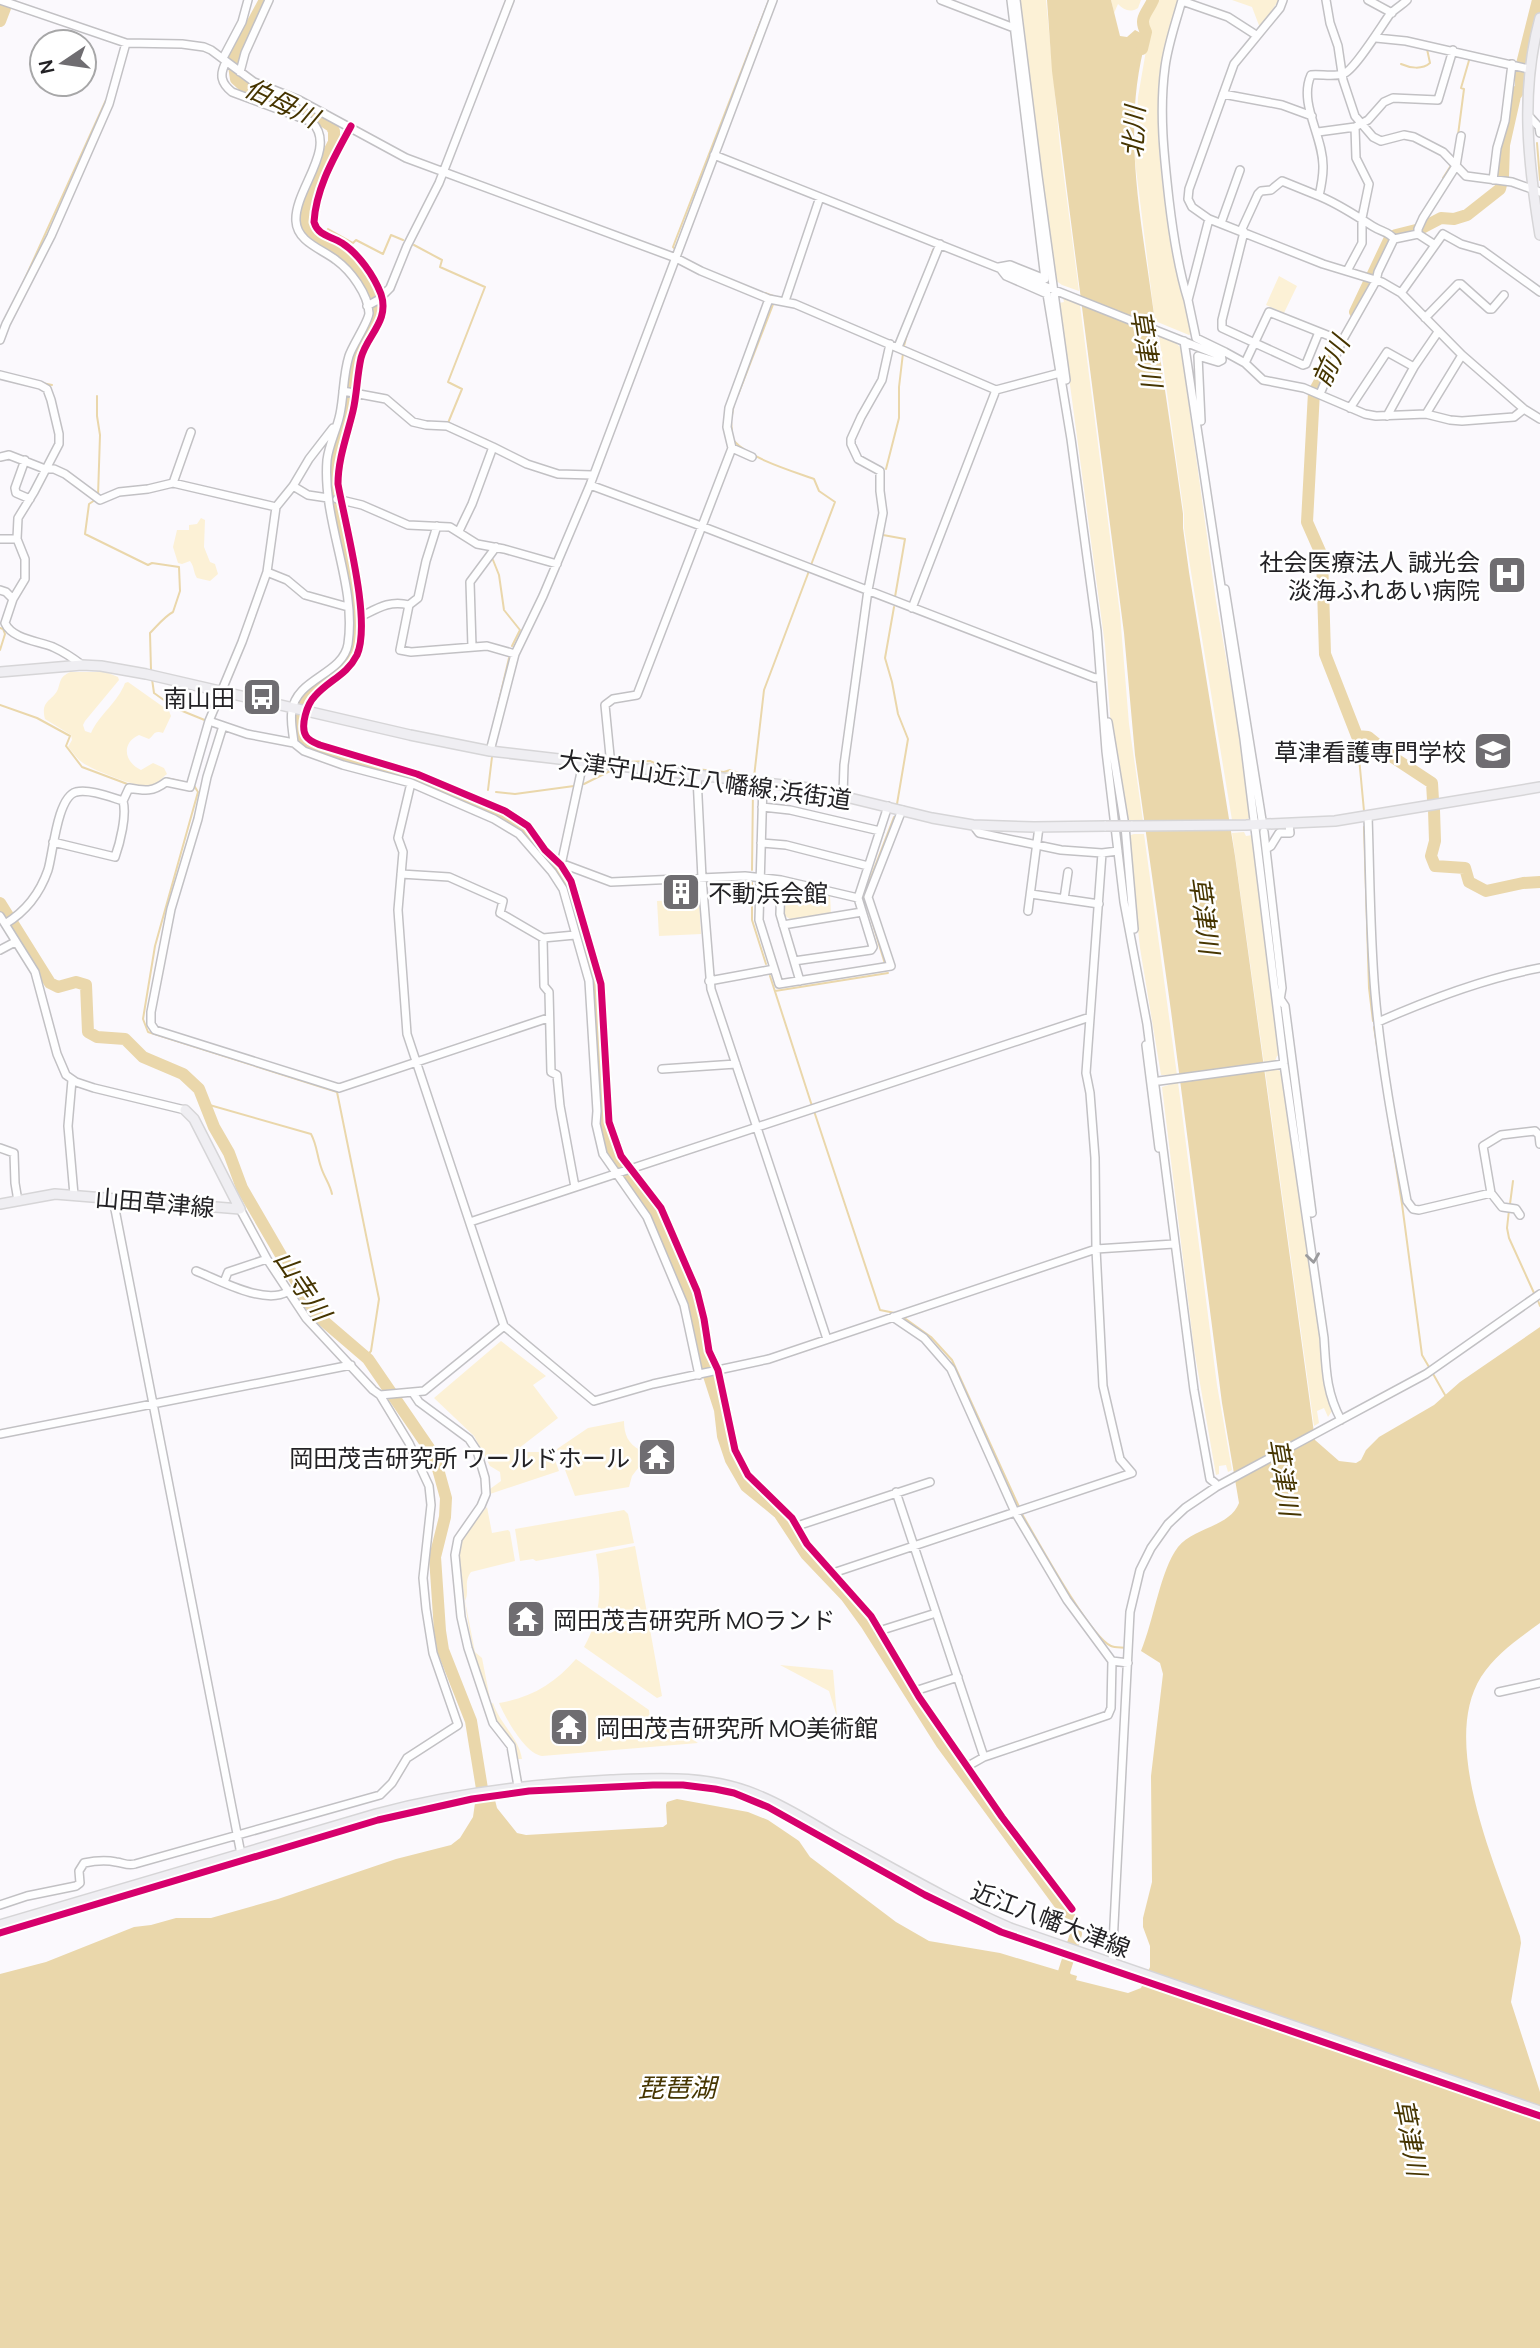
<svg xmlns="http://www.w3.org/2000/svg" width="1540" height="2348" font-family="Manrope,'Noto Sans JP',sans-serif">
<rect width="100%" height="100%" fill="#fbf9fd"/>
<!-- green -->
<path fill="#fcf1d6" d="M1019,0H1046L1060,147L1079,291L1062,285L1055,280Z
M1111,0H1141L1138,8C1130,13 1124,10 1118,4L1114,13Z
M1156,0H1179C1171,33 1161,66 1159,100C1154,174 1176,262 1191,334L1189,335L1155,321L1135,161L1138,97L1149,33L1145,22L1146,16Z
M1232,0H1279L1260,28L1252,7Z
M1279,276L1297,286L1284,313L1266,305Z
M1063,298L1080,305L1120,614L1129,724L1143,821L1130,822L1127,820L1111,728L1105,645L1059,303L1064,302Z
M1159,336L1175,342L1181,348L1216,601L1239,731L1251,814L1248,819L1232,820L1191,572L1184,528V514Z
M201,518L205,520L204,547L210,562L215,564L218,574L210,581L197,578C193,572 195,568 190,561L182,564L178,563L173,547L177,530H189V525L197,524Z
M70,672H106L118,677L119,680L85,721L83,725L85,731L91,733C99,715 118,702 125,683L128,682L169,711L171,716L163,733C153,730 155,735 149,739L139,735C121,743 124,762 141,770L153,763L164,768L167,774C162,778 156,785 149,786C140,789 91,769 83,763C77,759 73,752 68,747L72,740L71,735L45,719C40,700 53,701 58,689C61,680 60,677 70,672Z
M1244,832L1246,836L1253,835L1280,1055L1277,1056L1275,1061L1264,1063L1232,833Z
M1134,834H1144L1177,1075H1161L1140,948L1128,836Z
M788,886L830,896L831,913L790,919L785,916V889Z
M699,899L701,934L659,936L657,901Z
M1276,1069L1282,1072L1309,1249L1326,1393L1332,1411L1328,1417L1324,1408L1317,1411L1319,1423L1314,1426L1265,1070Z
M1178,1082L1217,1385L1232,1470L1228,1472L1226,1465L1219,1466V1474L1216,1475L1194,1349L1162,1087Z
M501,1341L546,1376L533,1385L558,1418L514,1452H552L559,1471L490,1494V1489L501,1481L500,1472L490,1466L474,1436L434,1398Z
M624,1421C624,1434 628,1444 640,1450L642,1463L632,1476L629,1487L575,1496L557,1449L588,1428Z
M487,1507L492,1533L508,1530L510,1532L515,1561L471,1572C463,1583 470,1591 465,1601L475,1652L482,1658L491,1704L493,1703C500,1724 519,1738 522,1759H518C515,1738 502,1735 495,1718C476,1674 467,1626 462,1578C460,1564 456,1549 463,1536C468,1526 480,1516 487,1507Z
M624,1510L628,1514L634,1543L536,1561L533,1559L520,1561L515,1529Z
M635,1546L662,1696L657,1698L584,1647C601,1617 602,1587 596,1554Z
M576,1659L649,1710C650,1725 660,1733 675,1727L698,1743L542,1756C525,1753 506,1719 499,1703C531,1698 555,1683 576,1659Z
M780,1665L833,1670L837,1717L829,1691Z"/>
<!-- water -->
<path fill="#ead7ab" d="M1047,0H1111L1120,36L1127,37L1135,30L1147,36C1122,122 1139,207 1151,293C1161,367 1173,440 1183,514V528L1189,572L1235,856L1315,1440L1339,1461L1356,1463L1361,1460L1366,1450L1379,1437L1434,1405L1460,1382L1540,1327V1623C1518,1639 1496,1654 1481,1677C1439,1744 1497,1868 1520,1936L1521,1943L1511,2002L1540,2092V2348H0V1974L46,1962L134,1927L151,1925L176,1918H211L278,1899L396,1859L451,1845L460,1838L473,1817L475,1803L495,1800L497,1808L517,1833L526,1835L663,1827L667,1824L666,1805L667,1802L677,1799L748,1812L768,1820L799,1841L810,1857L896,1922L929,1941L1000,1953L1077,1976L1076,1980L1128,1993L1141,1988L1150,1967V1946L1143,1927V1918L1152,1882L1151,1776L1163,1674L1160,1663L1141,1651C1154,1620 1160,1571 1178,1547C1194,1527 1230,1527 1239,1503L1222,1403L1171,1011L1135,755L1124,633L1067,191L1052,71Z"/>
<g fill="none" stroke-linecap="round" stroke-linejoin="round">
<!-- stream -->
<path stroke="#ead7ab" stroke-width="2" d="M1401,64C1410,68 1422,70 1430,63L1427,49
M1521,87L1524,96
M1458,135L1464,89L1461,88L1470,57
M1537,143L1540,180
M1443,178L1452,164
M328,229L353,243L356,240L383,254L391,235L403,240
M414,245L442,260L440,267L485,287L448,382L462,389L448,423
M676,250L673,247L676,239L769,0
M930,259L933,250
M23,283L106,100
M765,293L776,297
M904,346L907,334
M42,383L52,385
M738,395L774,302
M97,396V416L100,435L98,496
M732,415L734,403
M731,421L732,432
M485,439L495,445
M734,441C749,458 792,471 814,479L819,491L835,502L811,565
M886,469L899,418V387L903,353
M95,500L89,504L85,534L148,565L152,563L179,567L180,591L173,612C165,616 157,626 150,633L151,670
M884,524L883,535L905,539L895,597
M459,537L473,545
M493,560L499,575L504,610L520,630L512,646
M894,607L885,658L892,682L898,714L908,739L897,804
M0,628L3,629L5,634L0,650
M152,679L154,693L175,708L207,721
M0,705L37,718L70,736L66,746L82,767L130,785
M498,705L509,658
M1357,736L1364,811
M624,762L650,761L659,765L724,772L730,770L750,777
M754,777L764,690L809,571
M163,780L166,778L188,783
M193,784L198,792L155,946L143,1019L148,1032L337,1092L379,1299L371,1351L366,1357
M584,784L610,771
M488,790L492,757
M496,792L515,794L574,786
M1364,827L1369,988L1373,1021
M752,870L753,789
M752,882V920L766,964
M885,964L864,895L894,817
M770,976L812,1106
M775,991L888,973
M1374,1027L1402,1204L1422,1355L1429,1367
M206,1104L311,1134C317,1145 317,1156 321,1167C324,1177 330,1184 332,1194
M814,1111L880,1310L895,1313
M1510,1204L1513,1181
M1509,1210L1507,1228L1509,1238L1534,1293
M1537,1298L1540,1306
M903,1317L931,1337L952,1360L1020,1509
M1432,1372L1445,1395
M1022,1514C1036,1538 1090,1637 1111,1646C1115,1648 1123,1647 1127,1648"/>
<!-- river -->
<path stroke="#ead7ab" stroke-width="12" d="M265,0L233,59L236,79L246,88L305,109L331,126L334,131V142L318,174L310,196L306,218L307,228L315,240L339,252L353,263L363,275L377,310L375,321L355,356L348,403L332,469L354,599L353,646L343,665L312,687L304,696L298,717L299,738L302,742L317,750L411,779L501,816L524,831L565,881L594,980L603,1124L611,1150L651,1205L692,1303L702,1354L720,1410L723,1436L731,1460L746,1486L779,1513L806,1554L846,1596L867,1625L942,1744L1073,1922L1076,1934L1064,1972L1067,1988
M0,21L8,0
M1142,49L1146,32C1138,18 1148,12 1153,0
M1355,312L1389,240L1396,235L1420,229L1441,218L1454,219L1467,215L1500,189L1503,176L1504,145L1515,96L1521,87V68L1538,0
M1336,351L1314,392L1307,522L1322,556L1325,654L1357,736L1368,737L1394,758L1432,783L1433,800
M1434,810L1435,841L1431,856L1435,866L1465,868L1469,882L1486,891L1523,883L1540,882
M0,903L50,983L58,987L76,982L86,985L88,1032L97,1037L125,1039L143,1057L183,1074L199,1089L214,1127L229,1153L242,1188L307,1300L319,1317L368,1359L431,1451L438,1469L446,1498L445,1517L435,1557L440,1631L443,1650L471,1721L484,1801L491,1817"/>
<!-- minor casing -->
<g stroke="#c2c1c4" stroke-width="10">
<path id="minor" d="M0,0L126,43L182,44L204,47L211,50L254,82L299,100L406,158L676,258L701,271L769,299L795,304L996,390L1060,373V370
M941,0L1014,28
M1011,0L1045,279L1010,265L999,267L1006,276L1047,294L1071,439L1097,631L1106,751L1124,902L1147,1024L1194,1390L1210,1479L1215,1483
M1016,0L1038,176L1066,380
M1182,0C1176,22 1168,44 1165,67C1159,112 1164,156 1169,200C1173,234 1178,268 1188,300
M1283,0L1280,8L1234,64L1189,189L1188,199L1192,207L1209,219L1323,264L1382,282L1401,293L1462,355L1524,409L1540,419
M1326,0L1330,23L1338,46L1343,80L1355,116L1373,137L1381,141L1404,135L1414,137L1443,152L1466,176L1512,182L1540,192
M1368,0L1392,13
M1182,1L1228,17L1256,35
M1376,38L1406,41L1529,69
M223,58L242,22L248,0
M226,62C219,75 221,83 232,92L312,122C338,148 294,190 296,221C297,242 322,249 336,260C351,271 368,294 369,313C369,321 352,346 349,356C343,375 344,395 340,414C337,429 329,444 327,460C322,522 357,583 348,644C343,675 296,678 292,711C290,721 293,732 294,743L304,751L343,765L411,783L494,819L519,834L552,872L563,889L589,981L597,1111L596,1124L603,1154L647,1217L684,1305L699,1375
M240,72L245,53L269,0
M1223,94L1282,105L1312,116
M1528,115L1539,127L1540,133
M351,126C335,156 316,187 314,222C318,236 331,236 342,243C359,254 374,276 381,294C390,321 367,335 361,358C357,376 357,394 353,411C347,436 338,459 338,484C345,524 372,621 357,655C347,675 329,680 315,696C307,704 300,726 306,736C309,741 315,743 320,745L417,774L505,811L528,826L545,850L561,865L571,881L601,984L609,1122L621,1156L661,1208L697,1291L704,1319L709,1351L718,1370L735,1450L748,1475L792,1518L807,1544L871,1616L919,1697L1002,1817L1072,1909
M1318,132L1355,127L1368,120L1384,102L1393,98L1438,100L1453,50
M714,155L1218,355L1225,352L1245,363L1263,380L1304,388L1365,414L1376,416L1426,414L1450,420L1462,421L1514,417L1524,409
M1493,180L1497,148L1505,121L1512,64
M1209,219L1188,300L1196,338L1225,352
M1221,223L1240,170
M1241,231L1258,194L1261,191L1271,190L1282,181L1319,196
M1244,232L1222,320V328L1303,365L1306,364L1319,332
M1418,234L1435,245
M1394,239C1389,232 1382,232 1374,227C1356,216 1339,204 1319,196C1321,187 1323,177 1323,168C1324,137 1298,104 1311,75C1320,74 1334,77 1343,74C1354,71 1382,25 1390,14C1395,9 1402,5 1407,0
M1394,239L1418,234V229L1423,218L1456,166L1461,136
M1347,271L1362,243V218L1369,184L1356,158L1355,127
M1401,293L1443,234L1461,244L1482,250L1540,292
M785,301L820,197
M367,306L378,300L390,288L407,246L439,183L510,0
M1425,318L1458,284H1461L1489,309H1492L1504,295
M0,340L6,324L51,236L109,104L126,43
M1184,341L1244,739L1284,1064L1324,1338C1326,1369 1326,1392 1341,1420
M898,347L940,244
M1245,363L1269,312L1342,341
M0,375L40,385L47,389L51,400L59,434V444L34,492L18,518L17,539L25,559V579L13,599L5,623C12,639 38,641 53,647C64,652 73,658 82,665
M343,391L386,399L413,422L426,425L447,426L493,447L472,504L459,531
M1320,394L1342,341L1376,281L1378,272L1394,239
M1350,408L1387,352L1414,367
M1426,414L1462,355
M1387,416L1414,367L1438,332
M1201,421L1198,356L1218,362L1222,360L1221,354
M493,447L527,464L558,474L592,475
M0,457L9,455L45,469H54L65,474L100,500L119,492L148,489L173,483L276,507
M752,457L732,448L727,427L729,408L769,299
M25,460L15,488L16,493L30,499
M173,483L191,432
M590,485L701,526L1095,678L1100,677
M293,486L308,495L328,498
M337,499L362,505L408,525L450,527L477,544L504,549L557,564
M0,539H17
M267,572L287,580L305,595L348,607
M1225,589L1262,820
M0,590L6,592L13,599
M409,605L400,650L411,652L487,646L515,654
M912,608L996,390
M362,616C378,608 390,600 409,605L418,598L426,561L437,526
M472,647L470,582L496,547
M209,721L247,734L294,743
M1108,722L1125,826L1134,929
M223,726L207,777L198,819L171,909L151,1012V1024L155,1030L339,1088L548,1018
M490,751L515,654L543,596L590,485L773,0
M611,766L605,705L613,699L637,695L732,448
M697,777L702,878L711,989L827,1339
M411,783L398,838L403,852L398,910L407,1034L504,1326L594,1401L653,1384L769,1359L1096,1249L1174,1244
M763,783L759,920L779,984L891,966L868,897L902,810
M843,795L844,765L868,590L883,513L880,491V471L858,459L851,444V439L861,417L882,380L890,344
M762,807L790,810L880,831
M1368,816C1370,875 1370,934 1375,993C1381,1063 1394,1132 1407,1201L1413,1209L1419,1210L1491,1193
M973,825L979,833L1061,850L1102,853L1118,851
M1264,832L1282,988L1280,1000
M53,842L115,857C120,843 127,815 123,801
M761,843L786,845L868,866
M1266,849L1271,846L1279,833H1290L1289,824
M563,864L611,882L745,876L781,880L858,898
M561,865L583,763
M401,874L449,877L503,901L500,913L543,938L575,935
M781,880L780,914L800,981
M1031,894L1099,904
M1064,899L1068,872
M1028,911L1039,827
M0,916L35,972L57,1054L66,1075L76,1082L94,1088L185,1110
M5,924C25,912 40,893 48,870C53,854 57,797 76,792C90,789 110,797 123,801L129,788C145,791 153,792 166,782L190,787L209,721L242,642L267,572L276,507L293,486L309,459L333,428H336
M783,925L862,912
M543,938L544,986L549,992L551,1072L557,1075L560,1106L575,1187
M0,950L15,942
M794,961L871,950L873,947L858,898L888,806
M709,981L774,969
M1281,1000L1285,1006L1312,1213
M1378,1022C1430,999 1485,978 1540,968
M1146,1045L1159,1148
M662,1069L736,1064
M72,1080L68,1126L74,1195
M1159,1081L1284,1064
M0,1148L14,1153L15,1183L18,1201
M113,1199L241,1854
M1520,1215L1516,1209L1502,1207L1491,1193L1483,1146L1501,1135L1535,1131L1539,1135L1540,1144
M470,1222L1090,1017
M196,1271C219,1280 264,1305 287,1292
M224,1282L228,1272L267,1259
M893,1317L924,1338L951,1369L1015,1512L1067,1600L1112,1661L1128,1663
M413,1393L419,1402L469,1439L477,1451L485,1478L486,1494L481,1506L458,1539L455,1555L461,1617L468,1648L493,1723L511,1746L518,1786
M380,1395L424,1391L504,1326
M0,1434L351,1365
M896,1492L984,1757
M797,1526L930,1482
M833,1573L1132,1473L1120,1459L1103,1386L1096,1249L1095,1158L1090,1093L1086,1073L1102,853
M879,1631L936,1613
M915,1691L958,1677
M1499,1692L1540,1683
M968,1766L984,1757L1108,1715L1111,1708L1112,1661
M0,1905L27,1896L76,1886L80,1883L79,1871L84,1863C94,1861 106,1860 116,1862C124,1863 127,1866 135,1864L380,1795L392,1783L407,1758L458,1725L433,1653L426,1609L423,1578L431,1505L429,1486L409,1443L380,1395L373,1390L306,1318L267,1259L240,1209
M1112,1964L1130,1612L1140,1570L1151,1548L1168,1524L1185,1508L1216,1487L1426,1374L1540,1294"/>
</g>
<!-- major casing -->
<g stroke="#d6d5d7" stroke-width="12">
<path id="major" d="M1540,18C1520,91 1528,162 1540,235
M0,672L82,665L101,666L146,674L410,735L490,751L809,788L932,818L973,825L1034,827L1106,826
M1131,826L1246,825L1335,821L1540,787
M185,1110L194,1119L240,1209
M0,1204L55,1194L240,1209
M0,1925L376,1814C454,1793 531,1784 611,1780C661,1778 710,1775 757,1795C785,1806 811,1823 837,1838C894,1869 950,1902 1010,1928L1540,2111"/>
</g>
<!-- minor -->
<use href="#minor" stroke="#fefeff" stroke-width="7"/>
<!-- major -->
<use href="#major" stroke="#efeef2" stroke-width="9"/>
<!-- major-bridge casing -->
<g stroke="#d6d5d7" stroke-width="12" stroke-linecap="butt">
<path id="major-bridge" d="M1106,826H1131"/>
</g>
<!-- major-bridge -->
<use href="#major-bridge" stroke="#efeef2" stroke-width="9"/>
<!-- cycleway casing -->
<g stroke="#fff" stroke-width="11">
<path id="cycleway" d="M351,126C335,156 316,187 314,222C318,236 331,236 342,243C359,254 374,276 381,294C390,321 367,335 361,358C357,376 357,394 353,411C347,436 338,459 338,484C345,524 372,621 357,655C347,675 329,680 315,696C307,704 300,726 306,736C309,741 315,743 320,745L417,774L505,811L528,826L545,850L561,865L571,881L601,984L609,1122L621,1156L661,1208L697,1291L704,1319L709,1351L718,1370L735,1450L748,1475L792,1518L807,1544L871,1616L919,1697L1002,1817L1072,1909
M0,1933L378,1820L472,1799L529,1791L653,1785H683L715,1789L734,1793L768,1807L925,1895L1001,1932L1540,2116"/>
</g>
<!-- cycleway -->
<use href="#cycleway" stroke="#d6006c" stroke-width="7"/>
</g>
<!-- one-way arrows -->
<defs><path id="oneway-chevron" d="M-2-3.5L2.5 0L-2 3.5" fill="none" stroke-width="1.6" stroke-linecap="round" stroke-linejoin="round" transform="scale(1.75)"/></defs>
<use stroke="#9b9b9d" href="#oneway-chevron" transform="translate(1313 1258) rotate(82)"/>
<!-- icons -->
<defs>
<g id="hospital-square" transform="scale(2.0125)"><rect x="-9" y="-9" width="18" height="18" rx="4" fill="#6f6d71" stroke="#fff"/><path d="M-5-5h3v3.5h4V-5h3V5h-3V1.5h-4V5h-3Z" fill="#fff"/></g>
<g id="bus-square" transform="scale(2.0125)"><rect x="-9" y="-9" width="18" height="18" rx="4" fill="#6f6d71" stroke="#fff"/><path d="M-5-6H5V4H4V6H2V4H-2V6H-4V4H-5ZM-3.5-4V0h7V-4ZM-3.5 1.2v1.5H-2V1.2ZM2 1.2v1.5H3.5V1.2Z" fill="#fff"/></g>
<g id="school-square" transform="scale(2.0125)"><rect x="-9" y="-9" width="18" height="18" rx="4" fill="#6f6d71" stroke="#fff"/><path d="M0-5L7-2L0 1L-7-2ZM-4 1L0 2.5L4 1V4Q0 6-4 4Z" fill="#fff"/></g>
<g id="building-square" transform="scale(2.0125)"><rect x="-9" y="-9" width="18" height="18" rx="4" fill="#6f6d71" stroke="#fff"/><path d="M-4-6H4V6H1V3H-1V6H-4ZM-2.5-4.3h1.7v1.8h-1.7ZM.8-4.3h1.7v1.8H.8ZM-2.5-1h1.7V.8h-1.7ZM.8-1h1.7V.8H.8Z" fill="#fff"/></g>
<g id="temple-square" transform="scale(2.0125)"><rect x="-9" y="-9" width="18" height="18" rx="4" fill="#6f6d71" stroke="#fff"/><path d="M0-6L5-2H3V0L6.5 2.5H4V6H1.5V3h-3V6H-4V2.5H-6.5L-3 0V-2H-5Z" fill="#fff"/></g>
</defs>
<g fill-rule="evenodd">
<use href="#hospital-square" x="1507" y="575"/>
<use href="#bus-square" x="262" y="697"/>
<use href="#school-square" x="1493" y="751"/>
<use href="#building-square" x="681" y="892"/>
<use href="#temple-square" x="657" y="1457"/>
<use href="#temple-square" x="526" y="1619"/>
<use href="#temple-square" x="569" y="1727"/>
</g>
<g text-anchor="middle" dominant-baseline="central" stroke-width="5" stroke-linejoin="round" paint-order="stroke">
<!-- poi labels -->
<g font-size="24" fill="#232225" stroke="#fff" text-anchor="end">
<text x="1480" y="561">社会医療法人 誠光会<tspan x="1480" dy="28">淡海ふれあい病院</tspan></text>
<text x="235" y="697">南山田</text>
<text x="1466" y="751">草津看護専門学校</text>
<text x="708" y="892" text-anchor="start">不動浜会館</text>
<text x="630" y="1457">岡田茂吉研究所 ワールドホール</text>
<text x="553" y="1619" text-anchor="start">岡田茂吉研究所 MOランド</text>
<text x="596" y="1727" text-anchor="start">岡田茂吉研究所 MO美術館</text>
</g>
<!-- street labels -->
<g font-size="24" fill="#232225" stroke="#fff">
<text transform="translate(705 779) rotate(8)">大津守山近江八幡線;浜街道</text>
<text transform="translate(155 1202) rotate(5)">山田草津線</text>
<text transform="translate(1051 1919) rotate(21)">近江八幡大津線</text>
</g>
<!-- water labels -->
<g font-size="26" font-style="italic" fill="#463500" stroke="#fff">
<text transform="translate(282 102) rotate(26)">伯母川</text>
<text transform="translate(1133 132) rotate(-87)">北川</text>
<text transform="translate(1147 348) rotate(81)">草津川</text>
<text transform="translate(1330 361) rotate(-65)">前川</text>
<text transform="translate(1205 915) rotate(82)">草津川</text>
<text transform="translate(303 1285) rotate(56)">山寺川</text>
<text transform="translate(1284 1477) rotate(80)">草津川</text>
<text x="677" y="2087">琵琶湖</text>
<text transform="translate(1411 2137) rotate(79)">草津川</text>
</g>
</g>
<!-- north arrow -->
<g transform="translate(63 63) rotate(257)"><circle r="33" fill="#ffffff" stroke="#a7a7a8" stroke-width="2"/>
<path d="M0-5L12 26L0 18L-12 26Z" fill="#6f6d71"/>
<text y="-10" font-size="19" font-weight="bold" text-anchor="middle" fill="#232225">N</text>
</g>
</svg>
